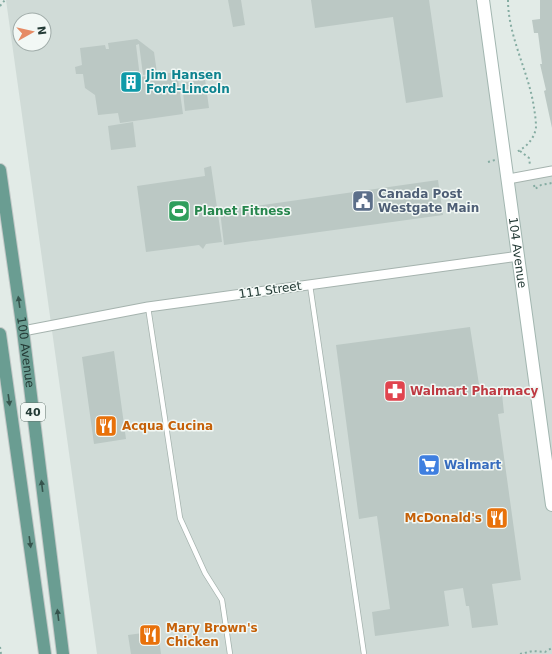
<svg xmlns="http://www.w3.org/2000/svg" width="552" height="654" font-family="'DejaVu Sans',sans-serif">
<rect width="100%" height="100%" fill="#e2ebe7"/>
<!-- built -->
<path fill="#d0dbd7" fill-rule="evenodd" d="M6,0H483L508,178L552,171V654H97ZM20,20H44V44H20Z"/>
<!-- building -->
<path fill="#bbc8c4" d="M228,0H241L245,25L233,27Z
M311,0H429L443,97L406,103L393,17L315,28Z
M540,0H552V128L544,91L546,90L540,64H542L538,33H534L532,20L540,19Z
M137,39L154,52L157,73L143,75L139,44L136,45L140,77L177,72L183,114L120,123L118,113L98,115L95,95L85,88L83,74H76L75,67L82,65L80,48L105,45L106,49H109L108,43Z
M205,79L209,108L185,111L182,83Z
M133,122L136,147L111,150L108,126Z
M211,166L222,242L206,244L203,249L199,245L146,252L137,186L205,176L204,168Z
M438,180L443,215L224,245L220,211Z
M470,327L481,397L502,394L504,413L498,414L521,580L492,584L498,625L472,628L469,606H466L463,588L444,591L449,626L375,636L372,612L390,609L377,516L359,519L336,345Z
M114,351L126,439L94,444L82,357Z
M158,631L161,654H131L128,635Z"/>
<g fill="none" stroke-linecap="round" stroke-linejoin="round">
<!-- lane casing -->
<g stroke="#a5b3ae" stroke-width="6">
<path id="lane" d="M310,285L364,654
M148,307L180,518L205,573L222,600L230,654"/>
</g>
<!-- street casing -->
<g stroke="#a5b3ae" stroke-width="11">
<path id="street" d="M508,179L552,171
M23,331L148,307L519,256"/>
</g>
<!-- secondary casing -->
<g stroke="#a2b6b0" stroke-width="14">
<g id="secondary">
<path id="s1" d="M483,0L552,505"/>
</g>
</g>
<!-- primary casing -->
<g stroke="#c2c8c7" stroke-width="14">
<g id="primary">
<path id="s2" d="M0,170L23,331L63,654"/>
<path d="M0,334L45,654"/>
</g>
</g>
<!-- path -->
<path stroke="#85aca2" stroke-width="2" stroke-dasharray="2 3" stroke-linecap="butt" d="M508,0C508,37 529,72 534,108C535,114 536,121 536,127C535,138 526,148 516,152
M0,6L5,0
M520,151L529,158L530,165
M488,162L495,160
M534,185L535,189L541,185L552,183
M0,647L1,654
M520,654L533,651L545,652L552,648"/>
<!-- lane -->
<use href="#lane" stroke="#fff" stroke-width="4.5"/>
<!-- street -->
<use href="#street" stroke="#fff" stroke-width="9"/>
<!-- secondary -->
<use href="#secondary" stroke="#fff" stroke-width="12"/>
<!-- primary -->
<use href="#primary" stroke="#6a9d92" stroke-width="12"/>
</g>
<!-- one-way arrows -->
<defs><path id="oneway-solid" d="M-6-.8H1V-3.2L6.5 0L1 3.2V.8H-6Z"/></defs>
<g fill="#36544d">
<use href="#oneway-solid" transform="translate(19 302) rotate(-98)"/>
<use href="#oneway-solid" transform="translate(9 400) rotate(82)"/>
<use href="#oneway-solid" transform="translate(42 486) rotate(-97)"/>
<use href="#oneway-solid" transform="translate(30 542) rotate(82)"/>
<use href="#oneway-solid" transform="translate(58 615) rotate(-97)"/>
</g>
<!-- icons -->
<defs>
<g id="building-square" transform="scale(1.15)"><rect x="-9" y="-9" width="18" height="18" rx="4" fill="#0f9aa8" stroke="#f2f8f5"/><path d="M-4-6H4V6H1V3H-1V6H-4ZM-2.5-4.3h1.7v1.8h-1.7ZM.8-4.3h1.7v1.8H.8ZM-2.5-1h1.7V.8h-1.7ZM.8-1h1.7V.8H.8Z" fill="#fff"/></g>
<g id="civic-square" transform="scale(1.15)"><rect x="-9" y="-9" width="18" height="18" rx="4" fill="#5c6f8a" stroke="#f2f8f5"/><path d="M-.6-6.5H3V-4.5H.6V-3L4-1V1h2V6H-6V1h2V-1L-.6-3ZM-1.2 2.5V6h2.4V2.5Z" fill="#fff"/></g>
<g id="stadium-square" transform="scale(1.15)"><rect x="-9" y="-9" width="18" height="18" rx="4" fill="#2e9e5b" stroke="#f2f8f5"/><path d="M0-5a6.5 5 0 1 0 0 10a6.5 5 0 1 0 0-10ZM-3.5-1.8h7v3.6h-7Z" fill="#fff"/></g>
<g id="pharmacy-square" transform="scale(1.15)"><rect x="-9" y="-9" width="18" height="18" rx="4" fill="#e0444e" stroke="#f2f8f5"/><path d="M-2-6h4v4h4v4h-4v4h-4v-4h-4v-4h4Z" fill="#fff"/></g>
<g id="restaurant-square" transform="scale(1.15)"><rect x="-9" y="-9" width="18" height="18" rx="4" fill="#e8710a" stroke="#f2f8f5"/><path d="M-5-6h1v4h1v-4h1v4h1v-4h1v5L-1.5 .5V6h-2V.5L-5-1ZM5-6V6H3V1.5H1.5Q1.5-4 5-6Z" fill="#fff"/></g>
<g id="supermarket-square" transform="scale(1.15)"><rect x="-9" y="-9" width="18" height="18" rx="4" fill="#3f7fe0" stroke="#f2f8f5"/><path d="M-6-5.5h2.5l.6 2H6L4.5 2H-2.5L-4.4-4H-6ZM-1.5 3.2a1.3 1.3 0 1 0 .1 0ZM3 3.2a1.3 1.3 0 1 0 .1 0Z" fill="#fff"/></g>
</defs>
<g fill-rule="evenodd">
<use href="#building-square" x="131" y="82"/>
<use href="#civic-square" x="363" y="201"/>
<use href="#stadium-square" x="179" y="211"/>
<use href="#pharmacy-square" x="395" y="391"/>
<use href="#restaurant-square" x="106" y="426"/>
<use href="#supermarket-square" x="429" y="465"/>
<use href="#restaurant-square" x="497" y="518"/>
<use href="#restaurant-square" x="150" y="635"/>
</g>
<g text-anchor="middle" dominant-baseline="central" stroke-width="3" stroke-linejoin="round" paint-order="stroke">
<!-- shield labels -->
<rect fill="#f2f8f5" stroke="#62746f" stroke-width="1" x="21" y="403" width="24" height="18" rx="3"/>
<g font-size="11" font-weight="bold" fill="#243b36">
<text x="33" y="412">40</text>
</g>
<!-- culture labels -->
<g font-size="12" font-weight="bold" fill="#0d838f" stroke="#f2f8f5" text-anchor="start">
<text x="146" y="75">Jim Hansen<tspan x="146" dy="14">Ford-Lincoln</tspan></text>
</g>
<!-- service labels -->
<g font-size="12" font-weight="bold" fill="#4e5e75" stroke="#f2f8f5" text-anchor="start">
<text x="378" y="194">Canada Post<tspan x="378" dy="14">Westgate Main</tspan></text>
</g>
<!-- leisure labels -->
<g font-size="12" font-weight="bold" fill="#27864d" stroke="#f2f8f5" text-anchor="start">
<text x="194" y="211">Planet Fitness</text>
</g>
<!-- street labels -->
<g font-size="12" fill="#243b36" stroke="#f2f8f5">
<text stroke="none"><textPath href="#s1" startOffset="255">104 Avenue</textPath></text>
<text transform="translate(270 290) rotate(-8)">111 Street</text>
<text stroke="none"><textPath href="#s2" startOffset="184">100 Avenue</textPath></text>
</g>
<!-- health labels -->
<g font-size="12" font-weight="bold" fill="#be3a42" stroke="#f2f8f5" text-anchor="start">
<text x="410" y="391">Walmart Pharmacy</text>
</g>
<!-- food labels -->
<g font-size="12" font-weight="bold" fill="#c56008" stroke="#f2f8f5" text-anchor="start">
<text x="122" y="426">Acqua Cucina</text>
<text x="482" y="518" text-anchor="end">McDonald's</text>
<text x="166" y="628">Mary Brown's<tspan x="166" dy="14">Chicken</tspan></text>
</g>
<!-- shop labels -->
<g font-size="12" font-weight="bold" fill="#366cbe" stroke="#f2f8f5" text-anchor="start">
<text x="444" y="465">Walmart</text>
</g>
</g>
<!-- north arrow -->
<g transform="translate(32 32) rotate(82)"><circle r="19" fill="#f2f8f5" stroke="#a0aca9"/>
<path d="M0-3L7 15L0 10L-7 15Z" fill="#e68b65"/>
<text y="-6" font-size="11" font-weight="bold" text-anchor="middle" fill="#243b36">N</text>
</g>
</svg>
